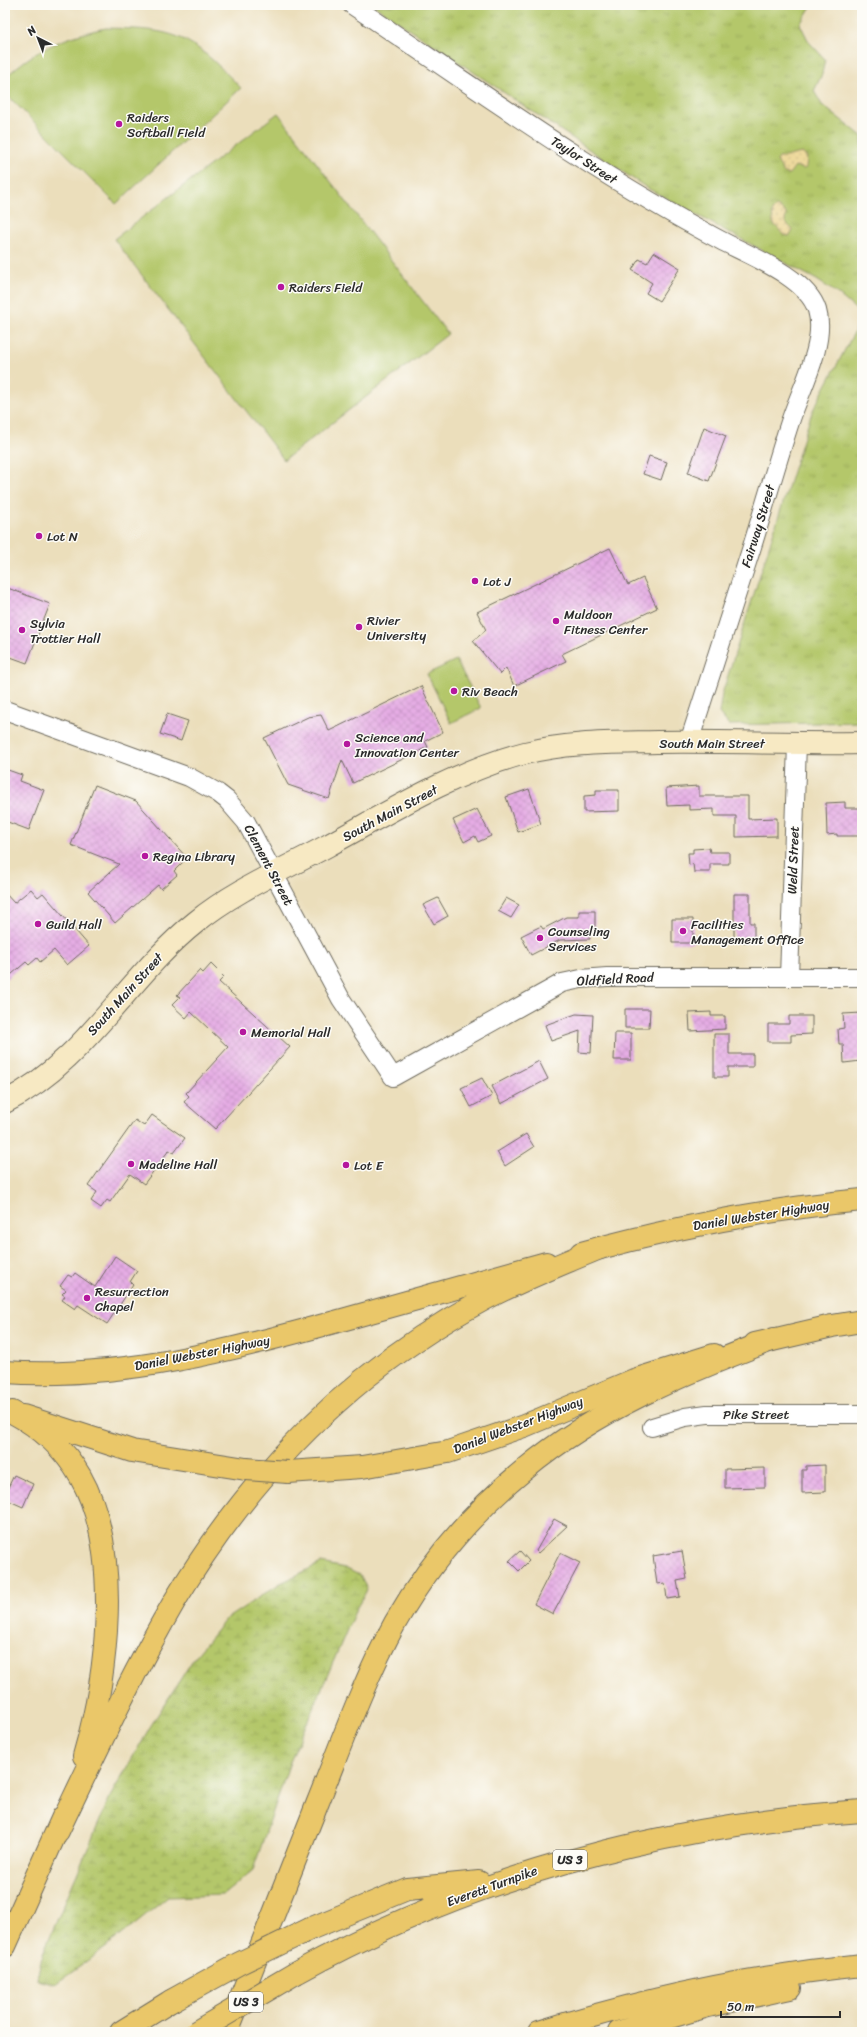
<svg xmlns="http://www.w3.org/2000/svg" width="867" height="2037" font-family="Sriracha,sans-serif">
<defs>
<pattern id="grass-tufts" width="24" height="20" patternUnits="userSpaceOnUse"><rect width="24" height="20" fill="#b4c76a"/><path d="M3 7l-1-3M5 7V3M7 7l1-3M15 17l-1-3M17 17v-4M19 17l1-3" fill="none" stroke="#9bab5c"/></pattern>
<pattern id="wetland-marsh" width="20" height="14" patternUnits="userSpaceOnUse"><rect width="20" height="14" fill="#b4c76a"/><path d="M1 5h8M5 5V1M11 12h8M15 12V8" fill="none" stroke="#9bab5c"/></pattern>
<pattern id="sand-dots" width="8" height="8" patternUnits="userSpaceOnUse"><rect width="8" height="8" fill="#eeda9e"/><path d="M2 2h.1M6 6h.1" fill="none" stroke="#cb8" stroke-width="1.8" stroke-linecap="round"/></pattern>
<pattern id="building-cross-hatch" width="8" height="8" patternUnits="userSpaceOnUse"><rect width="8" height="8" fill="#e5ace4"/><path d="M0 0l8 8M0 8l8-8" fill="none" stroke="#c594c4"/></pattern>
</defs>
<rect width="100%" height="100%" fill="#fdfcf7"/>
<filter id="ink" filterUnits="userSpaceOnUse"><feTurbulence type="fractalNoise" baseFrequency=".025" numOctaves="2"/><feDisplacementMap in="SourceGraphic" scale="8" xChannelSelector="R" yChannelSelector="G"/><feConvolveMatrix kernelMatrix="1 2 1 2 8 2 1 2 1" color-interpolation-filters="sRGB"/></filter>
<filter id="wash" filterUnits="userSpaceOnUse"><feTurbulence type="fractalNoise" baseFrequency=".012" numOctaves="4" result="noise"/><feDisplacementMap in="SourceGraphic" scale="16" xChannelSelector="R" yChannelSelector="G"/><feGaussianBlur stdDeviation="0.9" result="paint"/><feColorMatrix in="noise" values="0 0 0 0 0 0 0 0 0 0 0 0 0 0 0 0 0 1.4 0 .05"/><feComposite in="paint" operator="in"/></filter>
<g filter="url(#wash)">
<rect width="100%" height="100%" fill="#ebdebb"/>
<!-- grass -->
<path fill="url(#grass-tufts)" stroke="#70794a" d="M373,5H812L800,24L809,42L825,59L822,74L814,91L822,105L862,136V722L729,725L719,713L722,694L812,412L858,325L861,314L838,294L817,280L647,188Z"/>
<!-- wetland -->
<path fill="url(#wetland-marsh)" stroke="#70794a" d="M321,1563L345,1568L361,1576L367,1590L356,1609L290,1762L253,1870L223,1895L168,1897L88,1961L55,1984L37,1979L43,1953L110,1797L150,1727L194,1658L226,1619L279,1584Z"/>
<!-- sand -->
<path fill="url(#sand-dots)" stroke="#8c8264" d="M802,153L807,157L806,168L803,169L795,166L789,174L784,173L777,161L779,158Z
M777,206L786,213L785,222L793,230L790,236L784,235L773,223L772,211Z"/>
<!-- park -->
<path fill="#b4c76a" stroke="#70794a" d="M106,28C133,29 161,28 185,40C206,51 224,71 241,88L116,204L5,93V78C34,49 67,36 106,28Z
M278,113L448,334L284,460L114,239Z
M456,660L481,708L451,723L427,674Z"/>
<g id="blocks">
<!-- building -->
<path fill="url(#building-cross-hatch)" d="M654,252L680,268L659,301L646,293L652,283L632,270L639,259L647,263Z
M704,427L726,436L709,481L688,473Z
M649,456L667,462L661,480L643,474Z
M610,548L628,585L643,578L657,608L562,654L566,661L514,686L506,668L500,674L473,641L486,630L477,612Z
M5,587L50,604L27,663L5,655Z
M421,686L443,732L425,741L428,747L353,783L342,760L329,799L288,785L264,738L308,717L321,715L329,731Z
M167,714L188,721L181,741L160,734Z
M5,769L22,775L20,781L44,790L29,830L5,821Z
M95,785L136,801L187,858L174,871L177,875L161,889L158,885L115,923L88,892L119,864L71,845Z
M699,786V796H748V819L777,818V836L736,837V816H714V809L689,810V805L667,806L666,788Z
M529,789L541,824L518,832L506,797Z
M596,790H619V811L584,812V796L596,795Z
M845,802V808H862V836H837V834L827,835L826,803Z
M477,809L491,836L478,842L475,836L464,842L453,820Z
M709,848L710,852H729V864H710V872H694L693,864L689,865L688,853H693V849Z
M31,889L38,897L43,893L89,946L67,965L54,950L40,962L37,958L29,965L26,962L5,980V893L14,903Z
M734,894H750V923H754V942H734Z
M438,898L448,916L434,924L423,905Z
M506,898L519,905L511,918L498,911Z
M579,911H595V934H589L590,939L560,940L531,955L521,936L541,926L543,929L566,917H579Z
M672,919H693V943H672Z
M211,964L224,977L219,982L290,1047L215,1129L184,1102L189,1096L186,1093L228,1047L191,1012L186,1018L172,1005L180,997L177,995L200,970L203,973Z
M625,1009H650L649,1028H625Z
M711,1012V1016H725V1029L690,1031L689,1013Z
M862,1013V1047H860L861,1061L844,1063L843,1044H839L838,1029L844,1028L843,1014Z
M576,1014L593,1015L591,1053L579,1052L580,1031L551,1041L545,1025Z
M789,1016H812V1034L791,1035V1042H768V1024H789Z
M615,1033H631V1060H614Z
M714,1034H729V1054H753V1067H728V1077H714Z
M539,1061L548,1079L501,1104L492,1086Z
M482,1078L492,1096L471,1107L461,1088Z
M152,1115L185,1138L174,1153L169,1150L144,1184L130,1174L110,1202L107,1200L101,1208L91,1201L97,1192L88,1186L135,1120L144,1126Z
M526,1134L534,1147L505,1166L497,1152Z
M115,1256L137,1271L130,1282L133,1285L107,1324L78,1305L75,1309L62,1300L65,1296L62,1294L66,1290L60,1286L68,1275L72,1277L75,1273L95,1287Z
M825,1465V1492L802,1493V1470H806V1466Z
M765,1468V1487L725,1488V1469Z
M14,1475L33,1484L23,1507L5,1499V1494Z
M554,1519L567,1526L538,1553L536,1551Z
M520,1551L529,1561L519,1571L509,1561Z
M682,1551L687,1579L677,1581L680,1597L667,1599L665,1583L657,1584L653,1556Z
M560,1553L580,1563L553,1614L534,1604Z"/>
</g>
</g>
<g filter="url(#ink)">
<use href="#blocks" fill-opacity="0" stroke="#6e6a5d" stroke-width="1"/>
<g fill="none" stroke-linecap="round" stroke-linejoin="round">
<!-- street casing -->
<g stroke="#6e6a5d" stroke-width="20">
<path id="street" d="M352,5C473,86 591,172 720,240C748,255 807,277 817,310C827,343 800,390 790,422C776,465 764,509 750,553C730,616 709,679 689,742
M5,710L189,777L218,793L227,800L246,822L341,999L393,1077L562,983L581,979L607,977H862
M789,977L797,744
M652,1427L685,1417L707,1414H862"/>
</g>
<!-- secondary casing -->
<g stroke="#6e6a5d" stroke-width="24">
<path id="secondary" d="M5,1102C85,1062 128,976 196,922C235,890 283,870 327,846C389,812 456,771 525,753C568,742 613,743 657,742C725,741 794,744 862,743"/>
</g>
<!-- primary casing -->
<g stroke="#6e6a5d" stroke-width="24">
<path id="primary" d="M581,1253C673,1228 767,1209 862,1200
M755,1344L832,1326L862,1321
M5,1372C120,1380 232,1350 342,1320C410,1301 478,1282 546,1263
M23,1416L132,1451L246,1469
M288,1472L362,1467L448,1452L524,1426L634,1380L714,1355"/>
</g>
<!-- highway casing -->
<g stroke="#6e6a5d" stroke-width="24">
<path id="highway" d="M12,1412C40,1427 64,1448 80,1476C123,1551 107,1677 84,1756
M58,1831C95,1754 131,1676 174,1602C250,1475 352,1370 483,1300C521,1280 561,1264 600,1248
M312,1928L407,1889L479,1882
M5,1946L63,1817
M296,1973C472,1876 661,1825 862,1811
M121,2032L171,2001
M227,2032C257,1955 288,1879 318,1802C342,1742 364,1680 395,1623C428,1565 473,1512 524,1470C597,1409 686,1372 774,1339
M539,2032C644,1999 752,1976 862,1965
M619,2032L708,2006L790,1988"/>
</g>
<!-- street -->
<use href="#street" stroke="#fff" stroke-width="18"/>
<!-- secondary -->
<use href="#secondary" stroke="#f7e9c3" stroke-width="22"/>
<!-- primary -->
<use href="#primary" stroke="#eac769" stroke-width="22"/>
<!-- highway -->
<use href="#highway" stroke="#eac769" stroke-width="22"/>
<!-- primary-bridge casing -->
<g stroke="#6e6a5d" stroke-width="24" stroke-linecap="butt">
<path id="primary-bridge" d="M246,1469L288,1472"/>
</g>
<!-- highway-bridge casing -->
<g stroke="#6e6a5d" stroke-width="24" stroke-linecap="butt">
<path id="highway-bridge" d="M171,2001L238,1964L312,1928
M196,2032L296,1973"/>
</g>
<!-- primary-bridge -->
<use href="#primary-bridge" stroke="#eac769" stroke-width="22"/>
<!-- highway-bridge -->
<use href="#highway-bridge" stroke="#eac769" stroke-width="22"/>
</g>
</g>
<!-- markers -->
<g fill="#b5179e" stroke="#fdfcf7" stroke-width="1.5">
<circle cx="119" cy="124" r="4"/>
<circle cx="281" cy="287" r="4"/>
<circle cx="39" cy="536" r="4"/>
<circle cx="475" cy="581" r="4"/>
<circle cx="556" cy="621" r="4"/>
<circle cx="359" cy="627" r="4"/>
<circle cx="22" cy="630" r="4"/>
<circle cx="454" cy="691" r="4"/>
<circle cx="347" cy="744" r="4"/>
<circle cx="145" cy="856" r="4"/>
<circle cx="38" cy="924" r="4"/>
<circle cx="683" cy="931" r="4"/>
<circle cx="540" cy="938" r="4"/>
<circle cx="243" cy="1032" r="4"/>
<circle cx="131" cy="1164" r="4"/>
<circle cx="346" cy="1165" r="4"/>
<circle cx="87" cy="1298" r="4"/>
</g>
<g text-anchor="middle" dominant-baseline="central" stroke-width="3" stroke-linejoin="round" paint-order="stroke">
<!-- shield labels -->
<g fill="#fdfcf7" stroke="#6a6a68" stroke-width="1">
<rect x="553" y="1850" width="34" height="20" rx="3"/>
<rect x="229" y="1992" width="34" height="20" rx="3"/>
</g>
<g font-size="12" font-weight="bold" fill="#2b2b2b">
<text x="570" y="1860">US 3</text>
<text x="246" y="2002">US 3</text>
</g>
<!-- poi labels -->
<g font-size="13" fill="#2b2b2b" stroke="#fdfcf7" text-anchor="start">
<text x="127" y="117">Raiders<tspan x="127" dy="15">Softball Field</tspan></text>
<text x="289" y="287">Raiders Field</text>
<text x="47" y="536">Lot N</text>
<text x="483" y="581">Lot J</text>
<text x="564" y="614">Muldoon<tspan x="564" dy="15">Fitness Center</tspan></text>
<text x="367" y="620">Rivier<tspan x="367" dy="15">University</tspan></text>
<text x="30" y="623">Sylvia<tspan x="30" dy="15">Trottier Hall</tspan></text>
<text x="462" y="691">Riv Beach</text>
<text x="355" y="737">Science and<tspan x="355" dy="15">Innovation Center</tspan></text>
<text x="153" y="856">Regina Library</text>
<text x="46" y="924">Guild Hall</text>
<text x="691" y="924">Facilities<tspan x="691" dy="15">Management Office</tspan></text>
<text x="548" y="931">Counseling<tspan x="548" dy="15">Services</tspan></text>
<text x="251" y="1032">Memorial Hall</text>
<text x="139" y="1164">Madeline Hall</text>
<text x="354" y="1165">Lot E</text>
<text x="95" y="1291">Resurrection<tspan x="95" dy="15">Chapel</tspan></text>
</g>
<!-- street labels -->
<g font-size="13" fill="#2b2b2b" stroke="#fdfcf7">
<text transform="translate(584 160) rotate(33)">Taylor Street</text>
<text transform="translate(758 526) rotate(-73)">Fairway Street</text>
<text x="712" y="743">South Main Street</text>
<text transform="translate(390 813) rotate(-28)">South Main Street</text>
<text transform="translate(793 860) rotate(-88)">Weld Street</text>
<text transform="translate(269 865) rotate(62)">Clement Street</text>
<text transform="translate(615 979) rotate(-3)">Oldfield Road</text>
<text transform="translate(125 994) rotate(-48)">South Main Street</text>
<text transform="translate(761 1215) rotate(-9)">Daniel Webster Highway</text>
<text transform="translate(202 1353) rotate(-11)">Daniel Webster Highway</text>
<text x="756" y="1414">Pike Street</text>
<text transform="translate(518 1425) rotate(-21)">Daniel Webster Highway</text>
<text transform="translate(492 1886) rotate(-20)">Everett Turnpike</text>
</g>
</g>
<!-- margin -->
<rect width="867" height="2037" fill="none" stroke="#fdfcf7" stroke-width="20"/>
<!-- north arrow -->
<g transform="translate(38 38) rotate(318)" stroke="#fdfcf7" stroke-width="3" paint-order="stroke">
<path d="M0-3L7 15L0 10L-7 15Z" fill="#2b2b2b"/>
<text y="-6" font-size="11" font-weight="bold" text-anchor="middle" fill="#2b2b2b">N</text>
</g>
<!-- scale -->
<path d="M721 2011v6h119v-6" fill="none" stroke="#2b2b2b" stroke-width="2"/>
<text x="727" y="2011" font-size="12" fill="#2b2b2b" stroke="#fdfcf7" stroke-width="3" paint-order="stroke">50 m</text>
</svg>
